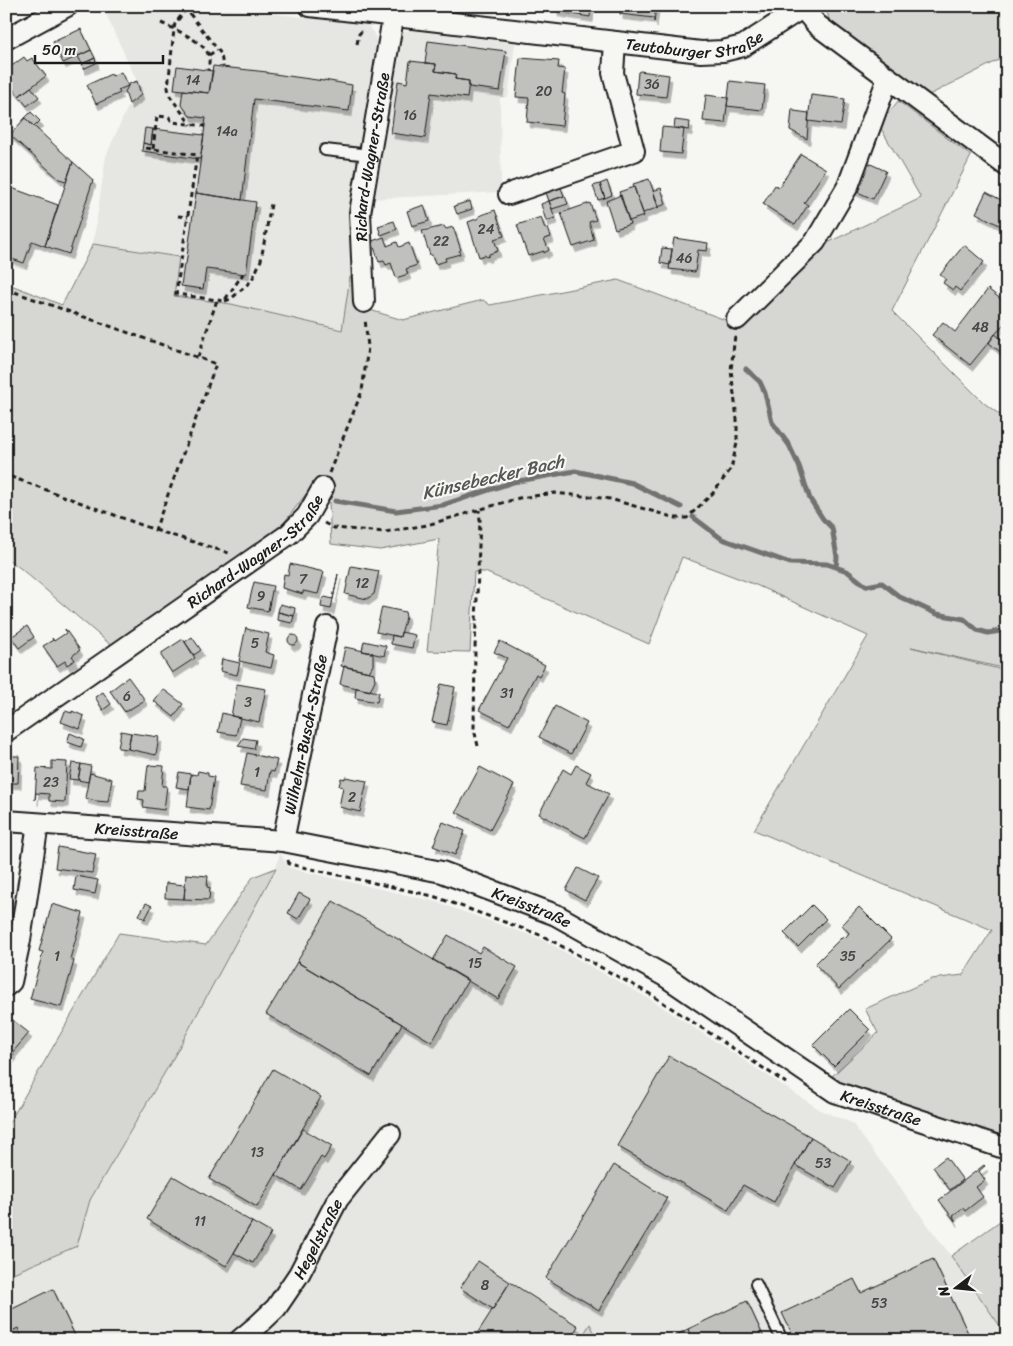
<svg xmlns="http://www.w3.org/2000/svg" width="1013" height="1346" font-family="Sriracha,sans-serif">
<defs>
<filter id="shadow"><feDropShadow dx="3" dy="5.5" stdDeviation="0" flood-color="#0004"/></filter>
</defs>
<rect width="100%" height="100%" fill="#f6f6f2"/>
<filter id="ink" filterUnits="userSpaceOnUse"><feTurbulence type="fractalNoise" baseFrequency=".02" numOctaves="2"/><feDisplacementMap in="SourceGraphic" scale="10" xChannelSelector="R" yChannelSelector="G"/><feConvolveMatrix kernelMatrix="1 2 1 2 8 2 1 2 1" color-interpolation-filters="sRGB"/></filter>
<g filter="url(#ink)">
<!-- built -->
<path fill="#e6e6e2" d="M102,6H207L365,24L372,30L378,43L379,49L349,217L354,277L350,278L343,330L231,304L174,296L179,257L93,244L106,156L129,104L141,95L137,81Z
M410,30L515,43L508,97H500L501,192L368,199L398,37L401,33Z
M280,853L289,868L433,901L541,939L650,999L822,1111L852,1123L951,1256L1007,1335V1340H598L590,1325L580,1340H6V1276L77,1246L90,1200L175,1055L276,868Z"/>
<!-- green -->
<path fill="#d6d6d2" stroke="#797977" d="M826,6H1007V56L927,96L829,20Z
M898,101L971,156L892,311L984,403L1007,420V669L911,647L1007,671V1138L847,1088L830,1078L878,1033L865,1009L932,979L963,975L992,930L754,830L868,636L756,585L682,557L649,644L485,572H474L470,652L427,651L439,539L380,550L331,544L329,502L306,494L283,524L112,646L20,568L6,558V283L62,305L93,244L179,257L174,296L231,304L342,330L350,277H354L358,309L373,311L403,320L483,300L490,305L618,280L739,325L821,246L921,198L879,125Z
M276,868L175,1055L90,1200L77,1246L6,1276V1128L119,933L206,945L253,877Z
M1007,1216V1336L951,1256Z
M590,1324L598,1340H580Z"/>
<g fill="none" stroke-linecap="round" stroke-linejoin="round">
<!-- stream -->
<path stroke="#727271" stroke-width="5" d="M746,369L760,382L765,393L772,422L789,445L799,466L810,499L823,519L832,528L837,557L836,567
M335,501L396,511L443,505L513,482L575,471L632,483L681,507
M693,517L722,539L790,563L827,564L847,571L866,586L882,583L900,597L937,614L964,619L977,630L988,633L1007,630"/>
</g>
<!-- building -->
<path fill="#c0c0bd" stroke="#1c1c1c" filter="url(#shadow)" d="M555,6H591L590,17L555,11Z
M620,6H656L654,22V18L620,14Z
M81,29L91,50L63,63L53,42Z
M428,41L506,51L500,91L469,87V81L455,79L456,74L435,71L436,64L425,63Z
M91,50L95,58L82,64L78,56Z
M24,57L27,61L32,58L46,76L19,96L6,81L8,73L6,70Z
M95,58L96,63L83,69L82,64Z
M520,58L559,61L558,68L565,69L562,93L565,94L562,126L527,122L529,98L516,97Z
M410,61L436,64L435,71L456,74L455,79L469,81L467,98L431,93L425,138L391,133L398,81L407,83Z
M177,66L213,71L209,93L174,89Z
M213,66L267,72V73L324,81V80L352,85L349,111L254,99L242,200L196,193L206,118L190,116L181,104L183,90L209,93Z
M640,71L669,75L666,97L636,94L638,72Z
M121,72L128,86L118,90L120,93L96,104L87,85L111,74L112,76Z
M137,81L141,95L129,104L125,92L129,84Z
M730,81L765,85L762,110L727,106Z
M31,87L39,97L27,106L19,96Z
M706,95L728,98L725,123L703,121Z
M811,95L845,99L841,125L808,121Z
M792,109H794V111L809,113L807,139L790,130Z
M31,112L40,121L34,127L25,118Z
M25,118L73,162L66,181L59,179L10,135Z
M675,120L690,122L689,130L674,128Z
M662,127L684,129L681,154L660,152Z
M145,128L153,129L151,145L143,143Z
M153,129L204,135L200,159L142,151L143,143L151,145Z
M801,154L826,169L804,203L808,205L795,225L763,204L775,185L779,187Z
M864,161L886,171L873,199L851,189Z
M73,162L93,180L69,254L45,246Z
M649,179L659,207L643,213L633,184Z
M607,181L612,195L605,198L600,184Z
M600,184L605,198L598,200L593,186Z
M560,185L564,196L549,201L545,190Z
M9,187L58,205L45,246L32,241L24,263L6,257V195Z
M634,187L644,216L629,221L619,192Z
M661,188L666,204L658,207L653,191Z
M986,192L1007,203V229L976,213Z
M196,193L256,202L246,274L206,269L203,289L181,286L184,264H186Z
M621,195L630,224L615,229L606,201Z
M565,196L568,204L552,209L549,201Z
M470,201L472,209L457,214L454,206Z
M549,201L555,218L546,221L541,204Z
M590,203L596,220L589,222L594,240L573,247L561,213Z
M424,205L429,221L412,226L407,211Z
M495,210L504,236L494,239L498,251L489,254V256L486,257L485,255L479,257L468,222L479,218V216Z
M541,217L545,229L548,228L551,237L544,239L549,250L544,253V251L528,256L517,225Z
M394,221L397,229L381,235L378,226Z
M444,226L446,229L453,227L461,250L459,251L460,254L445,258L446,261L435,264L432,255H430L422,231Z
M384,237L387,246L397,242L399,247L409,243L417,265L406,269L408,274L396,278L391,263L386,265L384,261L379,262L372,241Z
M674,238L708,243L707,251L698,250L695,272L669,269Z
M964,245L984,262L960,291L955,287L953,290L943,283L946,279L940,275Z
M662,248L672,249L670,265L660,263Z
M988,289L1007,304V320L970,365L932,335L943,322L955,332Z
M995,334L1007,344V357L989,343Z
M290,564L324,572L318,594L303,591V594L282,588L284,574L288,575Z
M351,566L379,571L374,594L367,599L345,594Z
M338,574L331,609L321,607L322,600L325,597L333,599Z
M254,582L273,586L268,611L248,607Z
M280,604L295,608L294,616L278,612Z
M382,607L405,612L406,617L400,637L376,632Z
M278,612L294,616L292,623L277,620Z
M27,626L34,637L19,648L11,637Z
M246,627L247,629L269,634L265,652L274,655L271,668L239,661Z
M65,629L80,650L72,656L75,660L67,665L65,661L57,666L43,646L53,640L52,638L54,641L66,633Z
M401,632L415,635L412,648L391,644L392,635L400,637Z
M288 640a5 5 0 1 1 10 0a5 5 0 1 1-10 0Z
M192,637L201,650L194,655L185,642Z
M183,639L195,658L172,673L160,654Z
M364,641L386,646L384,656L362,651Z
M500,641L545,665L539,676L536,674L509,725L479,710L507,658L494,652Z
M345,647L373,653V665L369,672L341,666Z
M222,659L240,663L237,675L220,671Z
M344,666L374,673L375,680L370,691L340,684Z
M128,677L145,700L125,712L110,691Z
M237,684L266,689L259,722L231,716Z
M441,684L455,687L447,725L432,722Z
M356,688L379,692L377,702L355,698Z
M163,689L183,704L174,717L154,701Z
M103,692L111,704L103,710L95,697Z
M555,706L587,723L571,754L539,737Z
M65,711L72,713V711L84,716L80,729L61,722Z
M222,713L240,718L236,735L218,732Z
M121,731L131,733L128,749L118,748Z
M70,733L84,739L81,747L67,742Z
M131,733L159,737L156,755L128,749Z
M243,738L256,740L254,749L238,746Z
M247,753L277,760L274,772L270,771L267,790L240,786Z
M6,756H19L18,783H6Z
M52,761L67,762L65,802L49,801V794L36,793L35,800L37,768L52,769Z
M72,763L81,764L78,780L69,779Z
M81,764L91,766L88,782L78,780Z
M148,765L164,766L162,786H167L164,810L143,807L144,800L138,799L139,791H145Z
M576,765L591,773L586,782L609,794L585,838L539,814L563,769L571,774Z
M480,767L514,785L490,830L456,812Z
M198,771L208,773V776L214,777L209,810L187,807L191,774L197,775Z
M179,772L191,774L189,789L176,787Z
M90,773L112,779L108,802L96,801L85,798Z
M345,777L367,781L360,812L339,807L343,787L339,786L341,778L345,779Z
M443,822L465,831L455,855L433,846Z
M58,847L96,854L92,873L55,868Z
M578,868L598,878L585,900L566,890Z
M186,874L208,876L207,887L210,888L209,900L184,899Z
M76,876L98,880L95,894L74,890Z
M166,883L185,885L184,899L165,898Z
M299,893L310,899L298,919L288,913Z
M6,895L11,896L7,922H6Z
M333,901L468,980L432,1042L297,962Z
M146,903L152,906L145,919L139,915Z
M52,904L83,913L70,959L74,961L61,1007L30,999L43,952L39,951Z
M812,905L826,919L798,947L784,933Z
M859,907L891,939L839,989L815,964L843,936L845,938L849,933L842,925Z
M448,935L479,953L483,947L517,967L498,999L433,960Z
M297,962L402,1024L371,1076L266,1014Z
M849,1009L870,1030L834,1066L813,1045Z
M10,1018L29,1033L12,1053L6,1048V1022Z
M6,1048L14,1054L6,1063Z
M669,1056L811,1137L774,1202L743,1185L728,1210L617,1146Z
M273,1069L321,1097L257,1207L209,1179Z
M303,1129L332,1146L324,1159L321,1157L301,1190L276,1175Z
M811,1137L851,1161L835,1188L795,1165Z
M946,1157L963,1180L950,1190L933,1167Z
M614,1165L667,1198L599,1310L546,1278Z
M984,1165L985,1166L979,1171L985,1180L976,1187L983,1197L965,1211L963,1208L953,1215L955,1221L939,1200Z
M173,1176L252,1222L226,1266L147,1219Z
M252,1222L271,1233L253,1263L234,1253Z
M933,1259L968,1333L953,1340H795L782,1313L854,1279L861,1293Z
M478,1261L510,1282L493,1309L460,1288Z
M510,1282L578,1326L570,1340H473Z
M53,1289L77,1340H23L18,1328L6,1334V1312Z
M747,1301L765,1340H693L688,1329Z
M688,1329L693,1340H667Z"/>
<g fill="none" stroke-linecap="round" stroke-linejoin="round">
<!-- service casing -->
<g stroke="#1c1c1c" stroke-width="14">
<path id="service" d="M325,150L370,155
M756,1284L782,1340"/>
</g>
<!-- minor casing -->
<g stroke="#1c1c1c" stroke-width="24">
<g id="minor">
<path id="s1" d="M310,6L701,52L723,51L743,46L805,6"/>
<path d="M801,6L817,25L1007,166"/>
<path d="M6,39L67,6"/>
<path d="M509,194L634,151L613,73L615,42"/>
<path id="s2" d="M364,302L360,213L395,6"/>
<path d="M737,319L815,242L848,186L888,78"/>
<path id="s3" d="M6,731L289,534L307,516L323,488"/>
<path id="s4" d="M6,821L283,841L442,872L556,915L665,976L835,1092L1007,1149"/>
<path id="s5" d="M283,841L327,627"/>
<path d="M6,986L11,982L20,940L38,824"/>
<path id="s6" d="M240,1340L258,1325L276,1308L299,1274L338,1199L390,1134"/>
</g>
</g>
<!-- path -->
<path stroke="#1c1c1c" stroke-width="3" stroke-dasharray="5 4" stroke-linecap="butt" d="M186,6V9L221,54L223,67
M755,6L760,14
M186,9L175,24L174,29L168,88L170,96L191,125
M161,23C173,28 204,42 208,54C210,59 209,65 208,70
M357,44L359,34L363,30
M209,55L217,50
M146,148L197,155L176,294L224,301L243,274
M153,149L157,116L169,117L172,122L205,126
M178,216L188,217
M6,289L216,364L155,530L6,475
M225,301L231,299L250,282L254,276L261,260L271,204
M198,357L217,300
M329,473L362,391L368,347L365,319
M324,523L334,528L385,532L427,525L519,498L555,493L610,499L676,518H687L713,493L731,469L737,443V419L731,370L735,335
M155,530L229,553
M478,746L474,729L475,648L480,520L479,510
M288,860L289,864L433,896L543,936L650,994L786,1083"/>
<!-- service -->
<use href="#service" stroke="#f6f6f2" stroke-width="10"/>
<!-- minor -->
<use href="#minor" stroke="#f6f6f2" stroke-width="20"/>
</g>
</g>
<g text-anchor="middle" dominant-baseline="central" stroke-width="4.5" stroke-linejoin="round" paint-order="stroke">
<!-- number labels -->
<g font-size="14" fill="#454544">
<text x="193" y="80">14</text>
<text x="652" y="84">36</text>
<text x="544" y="91">20</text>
<text x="410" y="115">16</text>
<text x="227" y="131">14a</text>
<text x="486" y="229">24</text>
<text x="441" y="241">22</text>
<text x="684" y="258">46</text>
<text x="980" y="327">48</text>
<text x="303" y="579">7</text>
<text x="362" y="583">12</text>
<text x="261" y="596">9</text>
<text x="255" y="643">5</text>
<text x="507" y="693">31</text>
<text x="127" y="696">6</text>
<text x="248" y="702">3</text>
<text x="257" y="772">1</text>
<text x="51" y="782">23</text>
<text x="352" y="797">2</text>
<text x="57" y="956">1</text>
<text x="848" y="956">35</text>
<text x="475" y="963">15</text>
<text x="257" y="1152">13</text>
<text x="823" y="1163">53</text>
<text x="200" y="1221">11</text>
<text x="485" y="1285">8</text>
<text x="879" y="1303">53</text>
</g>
<!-- street labels -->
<g font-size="16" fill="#1c1c1c" stroke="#f6f6f2">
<text stroke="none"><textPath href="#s1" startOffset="388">Teutoburger Straße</textPath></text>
<text stroke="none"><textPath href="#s2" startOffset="146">Richard-Wagner-Straße</textPath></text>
<text stroke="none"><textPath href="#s3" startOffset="308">Richard-Wagner-Straße</textPath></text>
<text stroke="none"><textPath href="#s5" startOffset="109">Wilhelm-Busch-Straße</textPath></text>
<text stroke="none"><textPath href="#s4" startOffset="131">Kreisstraße</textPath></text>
<text stroke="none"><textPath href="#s4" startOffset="536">Kreisstraße</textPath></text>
<text stroke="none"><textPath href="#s4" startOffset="941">Kreisstraße</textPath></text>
<text stroke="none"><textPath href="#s6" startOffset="129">Hegelstraße</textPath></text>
</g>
<!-- water labels -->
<g font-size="18" font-style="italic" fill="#565654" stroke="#f6f6f2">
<text transform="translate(493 477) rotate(-13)">Künsebecker Bach</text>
</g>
</g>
<!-- margin -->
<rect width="1013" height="1346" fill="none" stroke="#f6f6f2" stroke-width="25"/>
<rect x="12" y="12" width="988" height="1321" fill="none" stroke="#1c1c1c" stroke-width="2" filter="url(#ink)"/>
<!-- north arrow -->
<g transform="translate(956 1288) rotate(254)" stroke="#f6f6f2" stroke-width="4" paint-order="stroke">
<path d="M0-4L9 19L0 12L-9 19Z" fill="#1c1c1c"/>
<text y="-8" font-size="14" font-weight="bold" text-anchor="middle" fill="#1c1c1c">N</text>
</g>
<!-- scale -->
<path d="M35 55v8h128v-8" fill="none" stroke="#1c1c1c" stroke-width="2.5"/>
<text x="42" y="55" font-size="15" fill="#1c1c1c" stroke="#f6f6f2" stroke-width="4" paint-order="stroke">50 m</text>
</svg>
